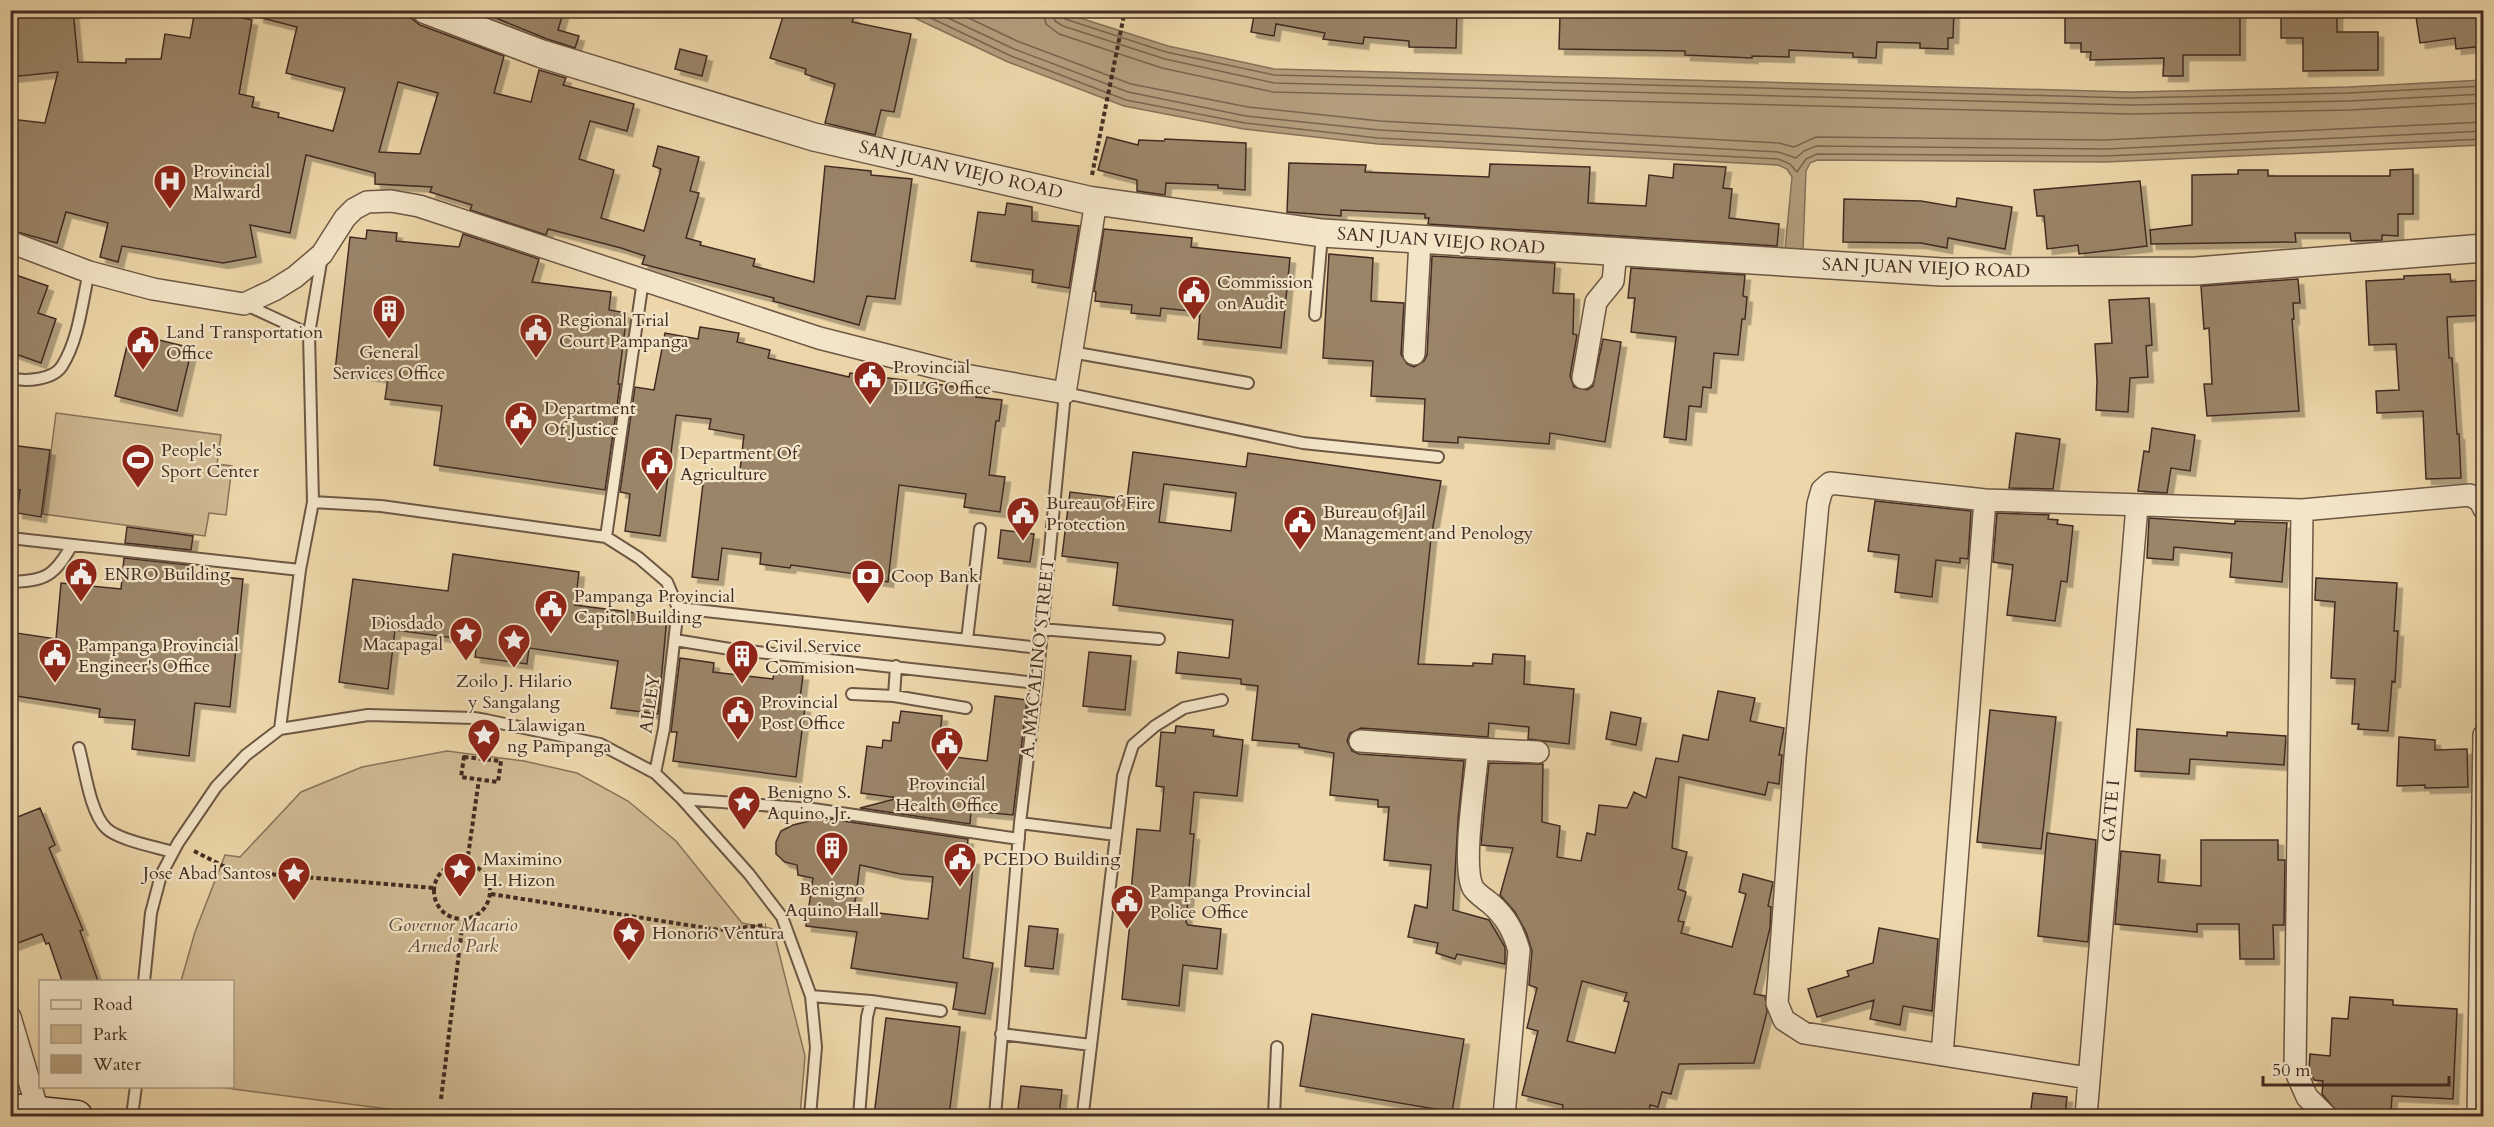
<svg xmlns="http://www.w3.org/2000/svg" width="2494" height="1127" font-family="Cardo,serif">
<defs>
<filter id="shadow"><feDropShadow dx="5.5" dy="5.5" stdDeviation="0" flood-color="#0004"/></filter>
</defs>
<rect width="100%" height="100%" fill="#edd7aa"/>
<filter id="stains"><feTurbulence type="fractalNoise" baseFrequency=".00333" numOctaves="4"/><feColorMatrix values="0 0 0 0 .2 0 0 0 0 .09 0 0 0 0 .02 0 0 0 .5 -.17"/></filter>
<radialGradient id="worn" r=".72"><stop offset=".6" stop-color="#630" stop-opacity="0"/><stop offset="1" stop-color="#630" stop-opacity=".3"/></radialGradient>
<!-- green -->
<path fill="#d0ba93" stroke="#89735a" stroke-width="1.5" d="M56,413L221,435L217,464L232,466L226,515L209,513L205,536L43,514Z
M447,751L524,761L577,773L628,801L676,841L742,923L773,929L805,1056L800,1116H442L218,1087L232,1086V982L181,981L195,932L225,855L240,857L301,792L362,767Z"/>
<!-- water -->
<path fill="#b39d7c" stroke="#867058" stroke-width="1.5" d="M900,11H1058L1168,46L1274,69L2130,92L2349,87L2483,80V145L2106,162L1817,160L1810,163L1806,171L1803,250H1785L1792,177L1787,169L1778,165L1378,144L1244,129L1124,106L1008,62Z"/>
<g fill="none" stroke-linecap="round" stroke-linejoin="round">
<!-- shore -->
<path stroke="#7a644f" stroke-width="1.5" d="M914,10L1011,56L1126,100L1245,123L1378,138L1778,159L1790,164L1797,172L1806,159L1817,154L2106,156L2484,139
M931,10L1014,49L1128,92L1246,116L1379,130L1778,152L1796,158L1804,151L1816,146L2106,149L2484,131
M952,10L1017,41L1131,84L1248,107L1380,121L1779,143L1794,147L1816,137L2105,140L2484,122
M1043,10L1046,24L1059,34L1162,68L1273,92L2130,114L2350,110L2484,103
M1052,10L1055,21L1063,26L1165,59L1274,83L2130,105L2350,101L2484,94
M1060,10L1061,16L1065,19L1166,52L1274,75L2130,98L2349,93L2484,86"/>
</g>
<!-- building -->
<path fill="#9b8569" stroke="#422c22" stroke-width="1.5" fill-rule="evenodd" filter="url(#shadow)" d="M10,10H73L78,62L126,63V59H161L165,34L190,38L195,10H243L242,18L252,20L239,94L254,97L252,107L279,113L278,117L333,131L345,88L286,73L297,27L258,17L259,10H381L411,18L420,25L504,56L494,93L531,102L539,70L566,78L563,85L634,104L627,131L590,121L579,159L614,170L601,218L644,231L661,169L653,166L658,146L699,157L690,191L699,193L686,238L701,242L700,245L755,259L753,266L814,282L825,166L871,171V175L912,179L895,299L867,296L859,325L773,301L774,298L642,264L645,256L621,248L548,229L546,235L470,210L472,205L430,192L432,187L375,184V173L306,155L290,233L250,225L256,257L223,263L122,246L118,262L100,257L108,223L66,212L57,243L10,230V119L45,123L58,72L10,77ZM398,82L438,93L420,154L379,152Z
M476,10H564L558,30L579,36L575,48L547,39Z
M785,10H835L854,17L852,22L911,34L894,112L881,110L875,135L825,123L835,84L805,74L806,69L770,58Z
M1255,10H1457L1456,48L1409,47V41L1364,37L1363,44L1323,39L1325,33L1276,24L1274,36L1251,32Z
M1593,10H1829V14L1879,16V10H1954L1953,38H1948V49L1920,48V43L1877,42L1876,58L1853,57V53L1789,50V57L1752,56V58L1685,55V51L1559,49L1560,14L1593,15Z
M2065,10H2240V55H2183V76H2163L2164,58L2090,60L2091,52H2081V43H2065Z
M2281,10H2337V32H2378V70L2303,71V38H2281Z
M2415,10H2484V46L2456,49L2455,38L2420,43Z
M680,49L707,56L702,76L675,69Z
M1107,137L1138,145L1139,140L1164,141L1165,139L1246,143L1245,190L1218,188V185L1166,183L1165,195L1137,191V180L1098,170Z
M1289,163L1366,165L1365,172L1489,177L1490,164L1590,167L1588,203L1646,206L1649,175L1673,178L1674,164L1726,167L1723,188L1732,189L1729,218L1779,224L1777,246L1428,224L1429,218H1425V214L1341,210V216L1287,212Z
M2413,169V214H2398V236L2382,235V240L2351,241L2350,233H2295L2296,242L2151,244L2150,230L2192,225V175L2238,174V170H2268V176H2390V170Z
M2140,181L2147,246L2079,254L2078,245L2047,249L2044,216H2037L2034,190Z
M1957,198L2012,207L2005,249L1948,238L1947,248L1921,243L1843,242L1844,199L1921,201L1956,207Z
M1007,203L1032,207V221L1079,226L1069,288L1032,282L1033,270L971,261L978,212L1005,215Z
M1104,229L1192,238L1191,247L1290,258L1281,348L1198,339L1200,312L1161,308L1160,316L1131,313L1132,305L1095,301L1096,292L1094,291Z
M367,230L397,233L396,241L459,247L463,234L539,259L532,282L611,292L609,310L627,313L618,384H620L605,490L434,465L442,406L385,399L388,378L335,371L350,237L366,239Z
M1329,254L1373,258L1371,301L1404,303L1401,354L1407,364L1414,367L1424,361L1427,355L1432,256L1555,263L1553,293L1574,294L1573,334L1577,335L1570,376L1574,387L1587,390L1593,386L1603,339L1621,342L1605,442L1550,433L1549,444L1458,437V443L1423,441L1425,399L1371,396L1373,361L1323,358Z
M1631,268L1745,275L1743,296L1747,297L1745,319H1742L1738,355L1714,353L1711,388L1703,387L1701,407L1689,406L1686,440L1664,437L1676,337L1631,332L1635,298H1628Z
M10,273L48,286L38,313L56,319L41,363L10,352Z
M2450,274L2451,282L2484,280V315L2447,317L2449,358H2452L2457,434H2459L2461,478L2426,479L2423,411L2377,413L2376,391L2399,390L2396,344L2369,345L2366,281L2404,279V276Z
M2298,279L2300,303H2293L2294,319H2292L2299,411L2207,416L2204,384H2212L2209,328L2204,329L2201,286Z
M2149,298L2152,345L2146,346L2148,377L2130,378L2128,412L2096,410L2097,381L2095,344L2112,343L2109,300Z
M700,327L739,333L737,342L770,350L768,358L849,377L850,373L966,388L977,390L976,397L1002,400L999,421H996L989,475L1005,477L1000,512L964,507L966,494L899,485L888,582L855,577L856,574L791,565L790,568L760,564L761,553L722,548L718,580L692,577L704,475L739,479L744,435L709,429L711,419L676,415L660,536L625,531L630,494L620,492L635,387L654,390L665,333L698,339Z
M130,333L192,348L177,411L115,396Z
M2152,428L2195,435L2190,471L2171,468L2167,493L2138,491L2144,451L2149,452Z
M2016,433L2060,439L2053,489L2009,488Z
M10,445L50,450L41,517L17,513L20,490L10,489Z
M1133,452L1246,467L1248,453L1441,481L1431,538L1418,664L1473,666V663L1492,664L1493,654L1525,656L1524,684L1574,689L1569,744L1528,739L1529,727L1489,723L1488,737L1361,728L1350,733L1347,741L1352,751L1359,754L1464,761L1458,820L1453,910L1489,920L1505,947V964L1457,954L1455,959L1436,953L1438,943L1408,937L1415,905L1427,908L1431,865L1384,860L1389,807H1378V800L1330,795L1334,753L1299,747V744L1252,740L1258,686L1241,684V679L1176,673L1178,652L1229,658L1233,620L1113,605L1118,563L1062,556L1070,492L1127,499ZM1164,484L1236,493L1231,531L1159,522Z
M1875,501L1971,511L1968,559L1960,558V563L1936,560L1932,597L1895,592L1899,555L1868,551Z
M1997,513L2049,515L2048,519L2058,520L2057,524L2073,526L2067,582L2061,581L2055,621L2007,615L2013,565L1993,562Z
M2149,518L2235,524V521L2287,523L2282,582L2230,577L2232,553L2174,547L2173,560L2147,558Z
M127,527L193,536L191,550L125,543Z
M1001,530L1034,534L1030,562L998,558Z
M453,554L579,572L575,605L667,617L658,714L611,708L618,661L529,648L527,664L475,657L477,641L395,630L388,689L339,682L353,579L448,591Z
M124,558L189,565L188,574L243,579L230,707L195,703L189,756L132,749L135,720L99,717L100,709L10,695V632L56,639L61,583L121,589Z
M2316,578L2397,583L2394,631H2398L2395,682L2392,681L2388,731L2358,729L2359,724H2352L2355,679L2331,678L2335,602L2315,600Z
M1089,652L1131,656L1125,710L1083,706Z
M680,658L714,663L713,672L773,679L774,671L803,675L799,707H805L796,777L673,761L677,732H671Z
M1718,691L1755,698L1750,721L1784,728L1779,755H1782L1779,784L1768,782L1765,795L1679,777L1672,848L1687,852L1678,889L1686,892L1678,921L1684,922L1681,933L1732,947L1746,894L1739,892L1743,874L1773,882L1768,906L1771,907L1770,928L1754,994L1765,996L1767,1012L1754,1063L1679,1064L1671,1094L1662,1092L1658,1107L1650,1105L1648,1116H1561L1563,1105L1522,1095L1538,1031L1527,1028L1537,988L1529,985L1532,951L1526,932L1515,912L1500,895L1513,848L1481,845L1489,763L1543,764L1542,822L1560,826L1557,857L1581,861L1587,833L1595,835L1599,805L1627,808L1634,792L1646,798L1656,758L1678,762L1683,735L1708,740ZM1582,981L1627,993L1624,1001L1629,1002L1615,1053L1567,1041Z
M995,696L1027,700L1013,815L971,811L970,824L860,808L899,798L861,793L867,746L882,748L883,740L891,741L893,722L899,723L901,711L942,716L938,755L987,761Z
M1990,710L2056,717L2041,849L1977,842Z
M1611,712L1641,718L1636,745L1606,739Z
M1176,726L1214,730L1213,736L1243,740L1237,796L1194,792L1190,834H1194L1186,922L1188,925L1221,929L1217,969L1183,965L1179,1006L1122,999L1131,912H1129L1137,829L1160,831L1164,787L1156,786L1161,732L1175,733Z
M2137,729L2227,736V732L2286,736L2284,765L2190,759L2189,774L2135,771Z
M2399,737L2435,740V750L2467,749L2468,787L2425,788V785L2397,786Z
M40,808L55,845L49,848L83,930L80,931L98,981H62L49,943L46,944L42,934L10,946V820Z
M822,818L968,839L966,859H974L963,958L993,963L985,1014L953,1009L957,983L851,968L857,932L806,926L813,878L798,875L797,865L785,862L776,854V842L781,831L793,825ZM860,865L900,874L933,877L928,919L854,910Z
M2047,833L2096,840L2088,942L2038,936Z
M2201,840H2278V860H2285L2284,925H2273L2274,959H2240L2239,924H2197V932L2115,924L2121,851L2160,855L2158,882L2201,886Z
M1029,926L1058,929L1053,969L1025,966Z
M1879,928L1938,939L1932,1011L1903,1006L1900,1025L1870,1019L1874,1000L1817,1017L1808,989L1849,976L1847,971L1873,963Z
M2350,997L2393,1000V1005L2457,1009L2453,1099L2392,1096L2391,1112L2362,1110L2361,1115L2338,1113L2322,1094L2323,1081L2314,1080L2309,1070L2310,1054L2330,1056L2332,1018L2348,1019Z
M1312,1014L1464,1039L1452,1112L1300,1086Z
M886,1018L960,1027L949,1116H874Z
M1021,1086L1062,1090L1059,1116H1017Z
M2033,1093L2067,1097L2065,1116H2030Z"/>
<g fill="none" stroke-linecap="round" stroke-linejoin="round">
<!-- service casing -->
<g stroke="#6d5744" stroke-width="14">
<path id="service" d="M244,304L309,334
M1315,315L1322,235
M1071,352L1248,383
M10,378C26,382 53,380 62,366C79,339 82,302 89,272
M313,502L381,506L606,537L639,558L667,582L678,608L664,729L655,773
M606,537L643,280
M10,538L300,570
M10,582C46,581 54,576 72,545
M678,608L1040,648
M1041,629L1159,639
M675,640L730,649L1037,683
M967,640L980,529
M896,666L894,696L966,708
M852,694L894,696
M280,729L300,570L313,502L309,334L322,256
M79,748C85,770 90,812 106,828C118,840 156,847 173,852
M682,799L813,809L1019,839
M1020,823L1116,835
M144,982L151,913L161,875L178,843L216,787L246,755L280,729L368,715L474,718L486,720L600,744L655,773L682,799L749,874L782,917L811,996L816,1047L810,1116
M811,996L871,1001L867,1017L859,1116
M871,1001L941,1011
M1001,1034L1091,1045
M1083,1113L1123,776L1133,745L1155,726L1184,708L1222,700
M132,1116L136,1086
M995,1116L1020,823L1037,683L1065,393L1303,443L1438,457
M1274,1116L1277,1047"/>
</g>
<!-- minor casing -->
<g stroke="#6d5744" stroke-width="24">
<path id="minor" d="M10,242L89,272L153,289L244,304L274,290L295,277L322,254L345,218L354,209L367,202L391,201L419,206L819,338L965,375L1065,393L1096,201
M1414,354L1420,240
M1583,378L1596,302L1613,281L1616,252
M2302,510L2295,1070L2307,1097L2326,1116
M1360,741L1478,749
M10,1017L38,1111
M1942,1055L1985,500
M2088,1078L1804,1033L1784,1020L1777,1003L1795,757L1818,504L1822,490L1830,483L1985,500L2302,510L2470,495L2480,501L2484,509
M1504,1116L1519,950C1513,930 1506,917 1490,903C1485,899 1477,894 1473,888C1461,866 1476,777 1478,749L1538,752
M2086,1116L2137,506
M2478,1116L2484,735"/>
</g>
<!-- tertiary casing -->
<g stroke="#6d5744" stroke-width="30">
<path id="tertiary" d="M426,10L542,54L814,137L1088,200L1322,233L1942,272L2196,271L2484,248"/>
</g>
<!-- secondary casing -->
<g stroke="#422c22" stroke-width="33">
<path id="secondary" d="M10,1109L77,1116"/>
</g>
<!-- path -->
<path stroke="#422c22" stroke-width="4" stroke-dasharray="4.5 3" stroke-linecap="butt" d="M1092,175L1125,10
M464,757L501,761L498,782L461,777Z
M481,759L484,735
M194,851L233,871L433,888
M434 891a28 28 0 1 1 56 0a28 28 0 1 1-56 0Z
M467,863L479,779
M491,894L719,930L766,925
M441,1099L463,920"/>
<!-- service -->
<use href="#service" stroke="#f3e5c8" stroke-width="10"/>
<!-- minor -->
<use href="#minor" stroke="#f3e5c8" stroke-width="21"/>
<!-- tertiary -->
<use href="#tertiary" stroke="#f3e5c8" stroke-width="27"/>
<!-- secondary -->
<use href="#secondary" stroke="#f3e5c8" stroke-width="30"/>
</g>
<!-- icons -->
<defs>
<g id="hospital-pin" transform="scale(1.725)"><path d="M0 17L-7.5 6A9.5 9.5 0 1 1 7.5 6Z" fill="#8f2418" stroke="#f3e5c8"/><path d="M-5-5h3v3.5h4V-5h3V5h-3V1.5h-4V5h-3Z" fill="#fff"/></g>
<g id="civic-pin" transform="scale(1.725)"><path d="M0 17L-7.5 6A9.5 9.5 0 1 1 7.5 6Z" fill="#8f2418" stroke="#f3e5c8"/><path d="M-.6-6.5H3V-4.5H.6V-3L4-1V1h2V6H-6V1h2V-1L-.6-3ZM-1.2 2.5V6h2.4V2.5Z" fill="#fff"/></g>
<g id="building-pin" transform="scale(1.725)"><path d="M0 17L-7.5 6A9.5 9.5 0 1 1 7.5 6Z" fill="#8f2418" stroke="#f3e5c8"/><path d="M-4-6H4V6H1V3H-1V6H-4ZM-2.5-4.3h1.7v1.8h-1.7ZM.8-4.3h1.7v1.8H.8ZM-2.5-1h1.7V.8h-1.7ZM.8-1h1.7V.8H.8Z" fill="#fff"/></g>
<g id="stadium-pin" transform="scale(1.725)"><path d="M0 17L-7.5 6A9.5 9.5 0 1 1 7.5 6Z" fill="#8f2418" stroke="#f3e5c8"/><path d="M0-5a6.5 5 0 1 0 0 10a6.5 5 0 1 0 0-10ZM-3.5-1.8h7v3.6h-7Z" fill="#fff"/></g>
<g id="bank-pin" transform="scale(1.725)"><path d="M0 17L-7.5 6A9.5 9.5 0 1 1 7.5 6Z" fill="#8f2418" stroke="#f3e5c8"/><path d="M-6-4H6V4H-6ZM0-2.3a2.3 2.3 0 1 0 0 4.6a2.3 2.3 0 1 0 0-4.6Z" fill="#fff"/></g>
<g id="sight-pin" transform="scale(1.725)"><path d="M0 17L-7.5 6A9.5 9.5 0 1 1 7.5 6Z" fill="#8f2418" stroke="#f3e5c8"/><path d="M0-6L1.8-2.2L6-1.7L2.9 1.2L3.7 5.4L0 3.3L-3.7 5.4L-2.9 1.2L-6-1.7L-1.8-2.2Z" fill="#fff"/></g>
</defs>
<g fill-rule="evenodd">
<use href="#hospital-pin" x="170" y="181"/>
<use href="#civic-pin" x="1194" y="292"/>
<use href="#building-pin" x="389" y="311"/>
<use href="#civic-pin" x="536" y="330"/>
<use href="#civic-pin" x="143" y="342"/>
<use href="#civic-pin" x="870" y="377"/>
<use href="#civic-pin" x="521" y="418"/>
<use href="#stadium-pin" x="138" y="460"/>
<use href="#civic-pin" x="657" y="463"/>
<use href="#civic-pin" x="1023" y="513"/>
<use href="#civic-pin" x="1300" y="522"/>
<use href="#civic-pin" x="81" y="574"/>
<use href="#bank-pin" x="868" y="576"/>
<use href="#civic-pin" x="551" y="606"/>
<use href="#sight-pin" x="466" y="633"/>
<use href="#sight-pin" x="514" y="640"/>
<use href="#civic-pin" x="55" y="655"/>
<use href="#building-pin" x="742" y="656"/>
<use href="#civic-pin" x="738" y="712"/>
<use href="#sight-pin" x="484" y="735"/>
<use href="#civic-pin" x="947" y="743"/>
<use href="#sight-pin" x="744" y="802"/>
<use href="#building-pin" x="832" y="848"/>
<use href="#civic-pin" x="960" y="859"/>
<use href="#sight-pin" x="460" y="869"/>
<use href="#sight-pin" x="294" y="873"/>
<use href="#civic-pin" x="1127" y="901"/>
<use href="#sight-pin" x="629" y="933"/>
</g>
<g text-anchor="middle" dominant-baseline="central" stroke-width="4.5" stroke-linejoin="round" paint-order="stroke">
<!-- street labels -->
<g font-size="18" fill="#422c22" stroke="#f3e5c8">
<text transform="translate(961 170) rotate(13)">SAN JUAN VIEJO ROAD</text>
<text transform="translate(1441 241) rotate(4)">SAN JUAN VIEJO ROAD</text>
<text transform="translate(1926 268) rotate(2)">SAN JUAN VIEJO ROAD</text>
<text transform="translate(1038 658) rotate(-84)">A. MACALINO STREET</text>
<text transform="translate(650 704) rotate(-82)">ALLEY</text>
<text transform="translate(2111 811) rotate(-85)">GATE I</text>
</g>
<!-- poi labels -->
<g font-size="18" fill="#422c22" stroke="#f3e5c8" text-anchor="start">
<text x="193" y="171">Provincial<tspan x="193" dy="21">Malward</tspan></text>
<text x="1217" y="282">Commission<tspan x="1217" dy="21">on Audit</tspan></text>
<text x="559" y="320">Regional Trial<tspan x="559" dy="21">Court Pampanga</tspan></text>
<text x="166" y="332">Land Transportation<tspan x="166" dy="21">Office</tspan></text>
<text x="389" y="352" text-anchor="middle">General<tspan x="389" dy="21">Services Office</tspan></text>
<text x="893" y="367">Provincial<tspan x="893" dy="21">DILG Office</tspan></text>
<text x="544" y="408">Department<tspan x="544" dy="21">Of Justice</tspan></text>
<text x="161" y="450">People's<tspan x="161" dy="21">Sport Center</tspan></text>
<text x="680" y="453">Department Of<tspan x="680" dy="21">Agriculture</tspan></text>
<text x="1046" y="503">Bureau of Fire<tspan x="1046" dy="21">Protection</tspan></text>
<text x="1323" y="512">Bureau of Jail<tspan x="1323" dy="21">Management and Penology</tspan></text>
<text x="104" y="574">ENRO Building</text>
<text x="891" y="576">Coop Bank</text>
<text x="574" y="596">Pampanga Provincial<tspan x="574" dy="21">Capitol Building</tspan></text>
<text x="443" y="623" text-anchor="end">Diosdado<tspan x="443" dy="21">Macapagal</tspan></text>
<text x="78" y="645">Pampanga Provincial<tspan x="78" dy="21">Engineer's Office</tspan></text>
<text x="765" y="646">Civil Service<tspan x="765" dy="21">Commision</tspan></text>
<text x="514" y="681" text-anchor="middle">Zoilo J. Hilario<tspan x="514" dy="21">y Sangalang</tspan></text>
<text x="761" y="702">Provincial<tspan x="761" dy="21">Post Office</tspan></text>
<text x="507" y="725">Lalawigan<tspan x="507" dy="21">ng Pampanga</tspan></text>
<text x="947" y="784" text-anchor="middle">Provincial<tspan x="947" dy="21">Health Office</tspan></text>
<text x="767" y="792">Benigno S.<tspan x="767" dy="21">Aquino, Jr.</tspan></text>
<text x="483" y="859">Maximino<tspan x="483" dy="21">H. Hizon</tspan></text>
<text x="983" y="859">PCEDO Building</text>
<text x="271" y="873" text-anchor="end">Jose Abad Santos</text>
<text x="832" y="889" text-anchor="middle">Benigno<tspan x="832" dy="21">Aquino Hall</tspan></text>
<text x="1150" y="891">Pampanga Provincial<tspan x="1150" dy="21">Police Office</tspan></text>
<text x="652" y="933">Honorio Ventura</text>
</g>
<!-- park labels -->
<g font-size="18" font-style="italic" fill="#5e4839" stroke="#f3e5c8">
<text x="453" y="925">Governor Macario<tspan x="453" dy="21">Arnedo Park</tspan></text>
</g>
</g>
<!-- margin -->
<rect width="2494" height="1127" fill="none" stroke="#edd7aa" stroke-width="36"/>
<rect x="12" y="12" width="2470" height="1103" fill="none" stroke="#422c22" stroke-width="3"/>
<rect x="18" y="18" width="2458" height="1091" fill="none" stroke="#422c22" stroke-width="1.5"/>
<!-- legend -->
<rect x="39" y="980" width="195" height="108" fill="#f3e5c8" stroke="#ac9b86" stroke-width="1.5"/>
<rect x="51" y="1000" width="30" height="9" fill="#f3e5c8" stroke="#ac9b86" stroke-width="1.5"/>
<text x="93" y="1010" font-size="18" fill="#422c22">Road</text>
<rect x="51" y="1025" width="30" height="18" fill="#d0ba93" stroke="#ac9b86" stroke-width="1.5"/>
<text x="93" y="1040" font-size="18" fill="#422c22">Park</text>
<rect x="51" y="1055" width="30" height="18" fill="#b39d7c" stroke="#ac9b86" stroke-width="1.5"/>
<text x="93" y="1070" font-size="18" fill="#422c22">Water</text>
<!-- scale -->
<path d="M2263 1076v9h186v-9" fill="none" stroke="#422c22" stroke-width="3"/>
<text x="2272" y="1076" font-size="18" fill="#422c22" stroke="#f3e5c8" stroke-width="4.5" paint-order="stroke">50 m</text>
<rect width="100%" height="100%" filter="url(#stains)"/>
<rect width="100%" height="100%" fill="url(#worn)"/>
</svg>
